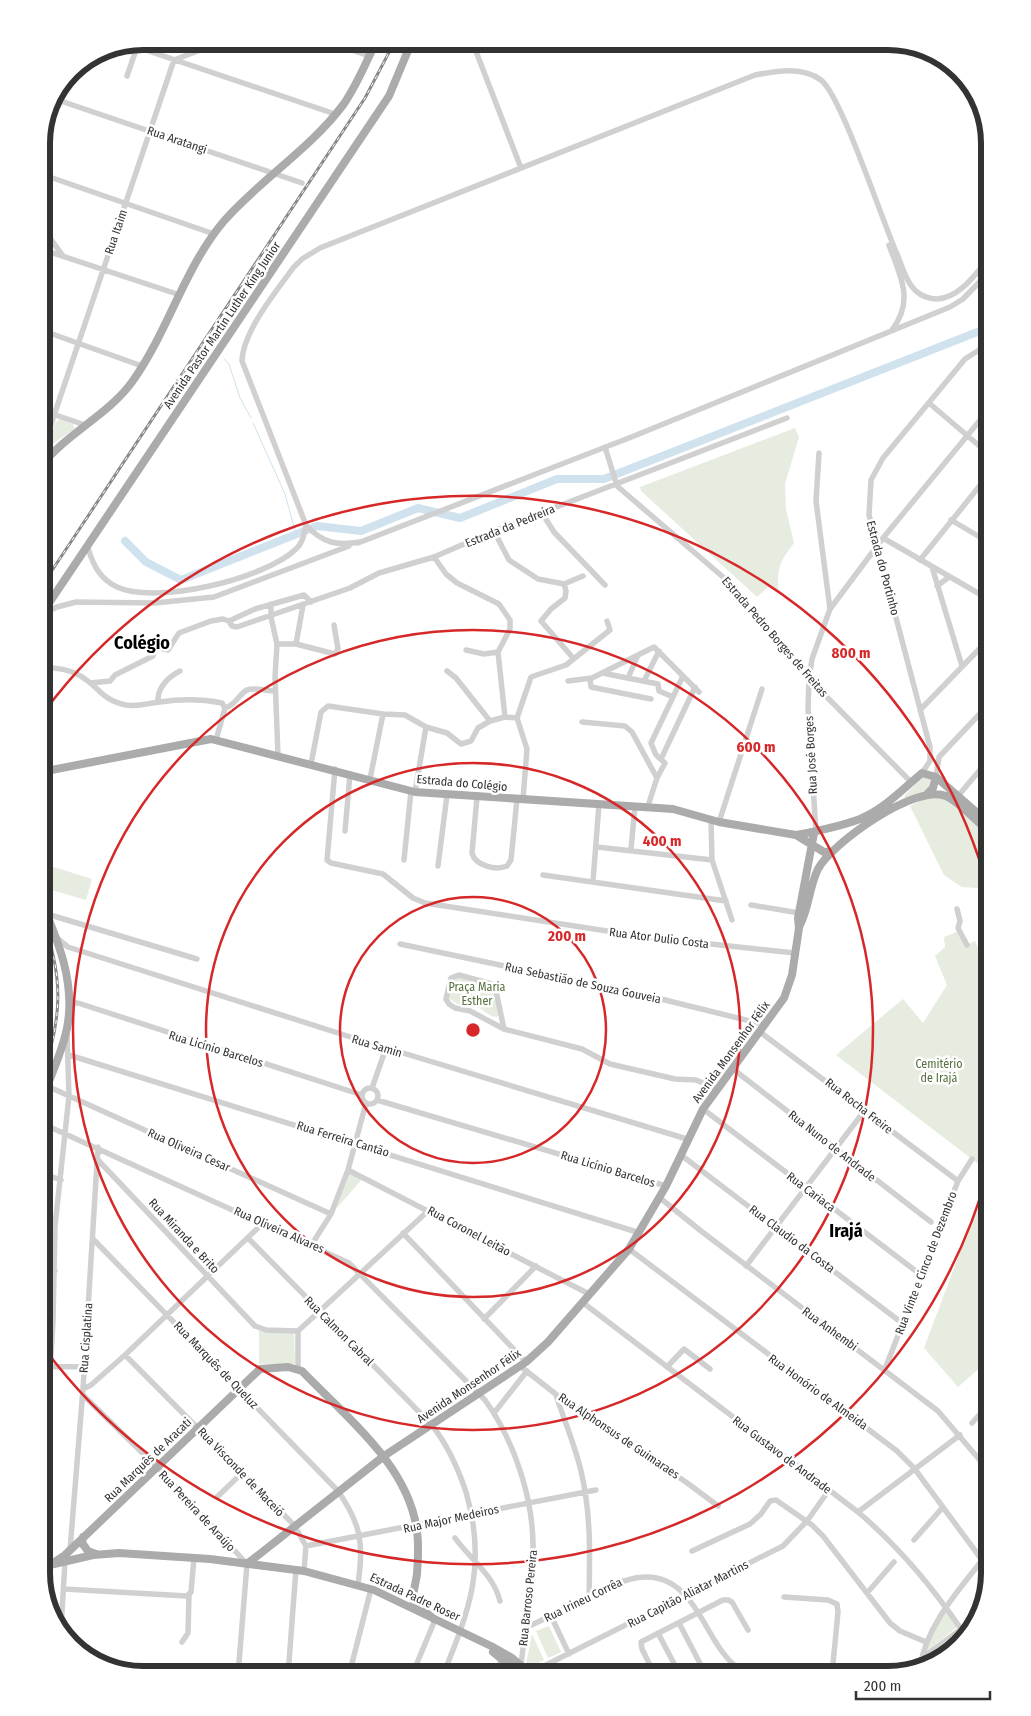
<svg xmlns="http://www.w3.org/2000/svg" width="1031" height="1716" font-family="'Fira Sans Condensed',sans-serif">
<rect width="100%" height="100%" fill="#fff"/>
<!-- green -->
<path fill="#e6ecdf" d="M60,419L73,424L74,429L48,447L55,423Z
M795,428L799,437L785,484L786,509L794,543C780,562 776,568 779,593L768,587L757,597L641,491L640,487Z
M925,775L933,778L929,791L906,799L904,796Z
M929,796L947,797L990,834V889L962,887L944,875L910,806Z
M41,863L92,879L86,900L41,887Z
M959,931L966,945L975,941L980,952L990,948V1173L836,1055L903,999L923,1023L947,985L935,956L945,947L944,937Z
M458,976L493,986L500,1012L497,1017C489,1017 486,1011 479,1008C469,1005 456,1006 449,998L454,977Z
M350,1172L363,1178L336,1209Z
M990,1174V1359L958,1387L924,1348L974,1215L979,1195Z
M259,1331L294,1332L295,1364H259Z
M946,1610L957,1627L925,1653L928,1640Z
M549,1626L561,1652L548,1658L536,1631Z
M532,1634L544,1660L530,1667L526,1664Z"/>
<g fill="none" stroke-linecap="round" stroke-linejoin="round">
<!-- stream -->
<path stroke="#cfe2ee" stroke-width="1" d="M224,359L229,364L240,398L251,418
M253,423L285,494L296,534"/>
<!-- river -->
<path stroke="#cfe2ee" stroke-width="8" d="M125,541L146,562L181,580L317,526L361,531L418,508L460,518L557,479H604L990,327"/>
<!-- minor -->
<path stroke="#d0d0d0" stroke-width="5.5" d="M326,41L369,56
M472,41L521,168
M128,44L335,114
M174,60L224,41
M127,76L137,47
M52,98L302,183
M41,174L214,234
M41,226L63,256
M889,245C900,276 915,300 892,330
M41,249L180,295
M41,330L142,366
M929,403L990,455
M41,410L85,425
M605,447L617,486L723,577L809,679L911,782
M819,453L816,501L830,609
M41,454L174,60
M542,513L554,532L605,585
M951,520L990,543
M494,531L509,560L538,579L564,584L583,576
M883,538L990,600
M360,542C337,546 322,543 306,525L242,361C243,331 276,292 293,268L302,259L320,248L755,75C776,71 802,66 821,80C841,95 883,223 897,254C902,266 906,282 916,291C921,296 930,299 937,299C960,298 976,273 990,257
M358,543L634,436L950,307L963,299L990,271
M88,548C93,565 100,579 117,587C156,605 265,579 296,549C303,543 304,534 306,525
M434,557L446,574L457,583L499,604L510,620V629L498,652L505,717
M920,560L990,473
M932,567L962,666
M564,584L566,591L565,598L551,609L541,621L574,659
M937,586L949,577
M271,604V617L277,644L275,677L278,756
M43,614L57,607L76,602L155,603L214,597L349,546
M229,621L255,609L304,595L311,602
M277,644H296L335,654L338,649L334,625
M296,644L303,605
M466,650L484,654L498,652
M41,667C57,668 72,669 85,679C100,689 104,701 126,705C139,707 149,703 160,702C180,699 202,699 222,703L225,708
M447,671L456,678L490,721L505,717L517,718
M602,673L658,684L659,691L673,697
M628,678L638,655
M590,679L591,687L651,699
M568,681L592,678L654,647L699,692
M644,681L659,651
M90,683L110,681L115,675L153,656L154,647L168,650L179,633L211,621L223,619L229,621L232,626L237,627L350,588L379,573L434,557L494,531L787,418
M158,702C157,688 168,677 180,671
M920,710L990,638
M517,718L531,677L566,665L610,630L607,621
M517,718L527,749L523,799
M582,722L625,726L632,732L657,778L648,806
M426,727L447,733L461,744L471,741L478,728L490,721
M216,740L225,708C236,705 238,695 247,690C254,687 267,691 275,691
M661,759L695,687
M311,764L321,712L328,706L383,714L405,715L426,727L415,792
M335,769L327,860L331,863L383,874L413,898L425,903L646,937L795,953
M922,773L930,761V747L869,515L871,480L883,458L965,359L990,343
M936,777L939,757L990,703
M657,778L665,763L656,755L651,743L683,676
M370,779L383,714
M958,796L990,758
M477,797L472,853C475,865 495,871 507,866L511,860L517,799
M711,819L712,860L732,920
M719,822L762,689
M345,831L350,774
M816,832L808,708L809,679L812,659L830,609L883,538L990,408
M597,847L712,860
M631,849L635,806
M404,860L411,791
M438,866L447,795
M543,875L726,901
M593,881L599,804
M751,905L799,913
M957,909L960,921L958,928L967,945
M47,914L197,959
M57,938L68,947L360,1040L687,1139
M400,944L657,998L766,1025
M69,1003H78L362,1095
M504,1029L496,991L492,984L459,975L451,978L446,999L449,1004L455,1008L470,1011L504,1029L582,1049L610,1064L675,1079L696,1080L717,1089
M760,1032L958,1181
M69,1055L640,1233
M733,1069L931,1222
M47,1086L331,1214
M362 1096a8 8 0 1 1 16 0a8 8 0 1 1-16 0Z
M372,1088L386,1048
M377,1100L666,1186
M703,1109L921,1275
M41,1123L349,1263L485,1400C515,1442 534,1500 533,1551C533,1589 525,1627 521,1665
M681,1155L902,1323
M98,1160L255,1326L266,1330L298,1331
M348,1170L589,1294
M41,1173L61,1180
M660,1198L701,1231L938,1411L990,1472
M41,1223L55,1226
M403,1233L526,1362
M248,1238L431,1424C447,1444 458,1468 466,1492C487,1564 470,1609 443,1675
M93,1239L338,1491C361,1524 364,1544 358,1584
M312,1244L331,1214L348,1170L366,1103
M629,1249L897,1451L914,1468L982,1560
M746,1266L865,1110
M41,1270L55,1271
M582,1302L858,1512C898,1546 931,1585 961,1629
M484,1319L536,1266
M41,1320L53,1322
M298,1331L429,1210
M298,1331V1368
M125,1355L294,1525L306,1546L304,1571
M41,1366L83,1367
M520,1366L581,1414L608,1428L690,1485L718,1506
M667,1367L684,1349L710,1369
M885,1369L958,1181L972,1159
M83,1389L91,1385L125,1355L263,1223
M83,1395L161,1471L247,1564L238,1675
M556,1395C564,1420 575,1445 581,1471C591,1513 590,1554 589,1597
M494,1413L527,1371
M972,1423L990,1403
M217,1497L242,1473
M858,1512L960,1435
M41,1516L53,1322L55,1226L69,1096L67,1032
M455,1538C471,1560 493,1574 500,1601
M914,1540L943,1507
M306,1546L596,1490
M70,1550L83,1389L98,1147
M692,1551L750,1524L761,1514L770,1501L776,1500L812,1525L823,1536L890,1623L900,1631L926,1642
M64,1589L187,1596L191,1592L194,1558
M867,1593L894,1562
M784,1597L828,1600L837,1604L838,1612L832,1674
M551,1616L569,1654
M679,1623L706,1675
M61,1628L65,1562
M525,1628C545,1619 564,1609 584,1599C618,1583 654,1560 686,1596C704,1616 714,1647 734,1665L749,1669L839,1675
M658,1633L680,1675
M182,1642L188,1633L189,1595
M921,1659L976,1618
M920,1667C927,1622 963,1586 990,1550
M528,1674L783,1546L807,1521L829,1490
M288,1675L296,1569
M349,1675L371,1589
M412,1675L435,1620
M494,1675L502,1659
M655,1675L642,1649L641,1642L723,1600H728L732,1602L748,1630"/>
<!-- major -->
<path stroke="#ababab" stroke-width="8" d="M41,466C67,433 108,415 132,382C168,332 184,268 224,221C260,180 310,149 343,105C357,85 366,63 376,41
M41,615L389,96L412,41
M41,772L211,739L415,792L673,809L719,822L796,835L824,852H832
M928,793L933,788L936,777
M796,835C818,831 839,827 860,819C884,809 903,789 922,773L936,777L990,824
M799,927C809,909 809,887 818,869C832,843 916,783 946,796C960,802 978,823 990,833
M41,1051C50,1017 51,983 41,950
M41,1101C50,1078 62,1053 67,1028C76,984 58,940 41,901
M83,1537L82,1543L88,1551L96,1554
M247,1564L384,1456L526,1362L548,1342L629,1249L666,1186L703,1109L784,998L792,975L799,928L798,918L814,833
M50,1565L65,1555L260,1369L288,1367L302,1371C345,1416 410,1466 417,1532C419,1545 418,1560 417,1574C416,1582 413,1591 413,1600L415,1604L434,1619
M41,1567L93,1555L119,1553L210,1559L304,1571L374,1590L491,1646L512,1658L532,1675
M493,1652L521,1675"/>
<!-- rail casing -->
<g stroke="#888" stroke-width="3">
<path id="rail" d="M41,587L365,98L395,41
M41,1078C63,1019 64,975 41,916"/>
</g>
<!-- rail -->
<use href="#rail" stroke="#fff" stroke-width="1" stroke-dasharray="4" stroke-linecap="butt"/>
</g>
<!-- distance rings -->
<g fill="none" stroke="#d62828" stroke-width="2.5">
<circle cx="473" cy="1030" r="133"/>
<circle cx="473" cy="1030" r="267"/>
<circle cx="473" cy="1030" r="400"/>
<path d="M989 1168A534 534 0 0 1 44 1348M44 712A534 534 0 0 1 989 892"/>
</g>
<g text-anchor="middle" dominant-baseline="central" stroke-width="5" stroke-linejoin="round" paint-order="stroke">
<!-- street labels -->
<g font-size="12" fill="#333" stroke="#fff">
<text transform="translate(177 140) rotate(19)">Rua Aratangi</text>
<text transform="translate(116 232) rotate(-71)">Rua Itaim</text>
<text transform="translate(222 325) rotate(-56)">Avenida Pastor Martin Luther King Junior</text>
<text transform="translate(510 526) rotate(-22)">Estrada da Pedreira</text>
<text transform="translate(883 568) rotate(75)">Estrada do Portinho</text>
<text transform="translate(775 637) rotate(49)">Estrada Pedro Borges de Freitas</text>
<text transform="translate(811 755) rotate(-93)">Rua José Borges</text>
<text transform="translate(462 783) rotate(5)">Estrada do Colégio</text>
<text transform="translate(659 938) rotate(7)">Rua Ator Dulio Costa</text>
<text transform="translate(583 983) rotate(12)">Rua Sebastião de Souza Gouveia</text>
<text transform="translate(377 1046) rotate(17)">Rua Samin</text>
<text transform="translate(216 1049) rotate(17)">Rua Licínio Barcelos</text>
<text transform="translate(731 1052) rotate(-54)">Avenida Monsenhor Félix</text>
<text transform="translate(859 1106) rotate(38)">Rua Rocha Freire</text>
<text transform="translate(343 1139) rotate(17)">Rua Ferreira Cantão</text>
<text transform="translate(832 1146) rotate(38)">Rua Nuno de Andrade</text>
<text transform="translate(189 1150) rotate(24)">Rua Oliveira Cesar</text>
<text transform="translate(608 1169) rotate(17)">Rua Licínio Barcelos</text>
<text transform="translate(811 1192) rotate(37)">Rua Cariaca</text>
<text transform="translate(279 1230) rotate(24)">Rua Oliveira Alvares</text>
<text transform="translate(469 1231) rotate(28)">Rua Coronel Leitão</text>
<text transform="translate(184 1236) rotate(47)">Rua Miranda e Brito</text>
<text transform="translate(792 1239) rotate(37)">Rua Claudio da Costa</text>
<text transform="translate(926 1263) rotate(-69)">Rua Vinte e Cinco de Dezembro</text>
<text transform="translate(830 1329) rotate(36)">Rua Anhembi</text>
<text transform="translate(339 1331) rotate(45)">Rua Calmon Cabral</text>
<text transform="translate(86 1338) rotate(-86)">Rua Cisplatina</text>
<text transform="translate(216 1365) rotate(46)">Rua Marquês de Queluz</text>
<text transform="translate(469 1386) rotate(-34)">Avenida Monsenhor Félix</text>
<text transform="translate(818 1392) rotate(36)">Rua Honório de Almeida</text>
<text transform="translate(619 1436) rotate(34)">Rua Alphonsus de Guimaraes</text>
<text transform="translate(782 1455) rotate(37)">Rua Gustavo de Andrade</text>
<text transform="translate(148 1460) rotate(-44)">Rua Marquês de Aracati</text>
<text transform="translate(241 1472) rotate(46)">Rua Visconde de Maceió</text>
<text transform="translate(197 1511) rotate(47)">Rua Pereira de Araújo</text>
<text transform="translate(451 1519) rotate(-12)">Rua Major Medeiros</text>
<text transform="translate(688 1594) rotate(-27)">Rua Capitão Aliatar Martins</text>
<text transform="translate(415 1597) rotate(25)">Estrada Padre Roser</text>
<text transform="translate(528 1598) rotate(-84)">Rua Barroso Pereira</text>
<text transform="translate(583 1600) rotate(-26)">Rua Irineu Corrêa</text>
</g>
<!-- park labels -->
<g font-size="12" fill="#56703f" stroke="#fff">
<text x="477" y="987">Praça Maria<tspan x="477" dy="14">Esther</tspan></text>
<text x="939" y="1064">Cemitério<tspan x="939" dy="14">de Irajá</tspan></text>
</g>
<!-- district labels -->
<g font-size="18" font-weight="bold" fill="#000" stroke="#fff">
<text x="142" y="643">Colégio</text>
<text x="846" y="1231">Irajá</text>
</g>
</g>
<!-- crop -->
<path d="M0 0H1031V1716H0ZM143 50H888A93 93 0 0 1 981 143V1573A93 93 0 0 1 888 1666H143A93 93 0 0 1 50 1573V143A93 93 0 0 1 143 50Z" fill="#fff" fill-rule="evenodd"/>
<path fill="none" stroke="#333" stroke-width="6" d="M143 50H888A93 93 0 0 1 981 143V1573A93 93 0 0 1 888 1666H143A93 93 0 0 1 50 1573V143A93 93 0 0 1 143 50Z"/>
<circle cx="473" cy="1030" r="8" fill="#d62828" stroke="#fff" stroke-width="2.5"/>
<g font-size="15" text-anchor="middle" font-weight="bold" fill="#d62828" stroke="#fff" stroke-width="5" stroke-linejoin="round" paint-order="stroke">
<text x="851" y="658">800 m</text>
<text x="756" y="752">600 m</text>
<text x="662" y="846">400 m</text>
<text x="567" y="941">200 m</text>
</g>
<!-- scale -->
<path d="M856 1691v8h134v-8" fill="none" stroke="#333333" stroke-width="2.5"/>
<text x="864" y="1691" font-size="15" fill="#333333" stroke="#ffffff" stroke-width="4" paint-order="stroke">200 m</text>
</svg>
